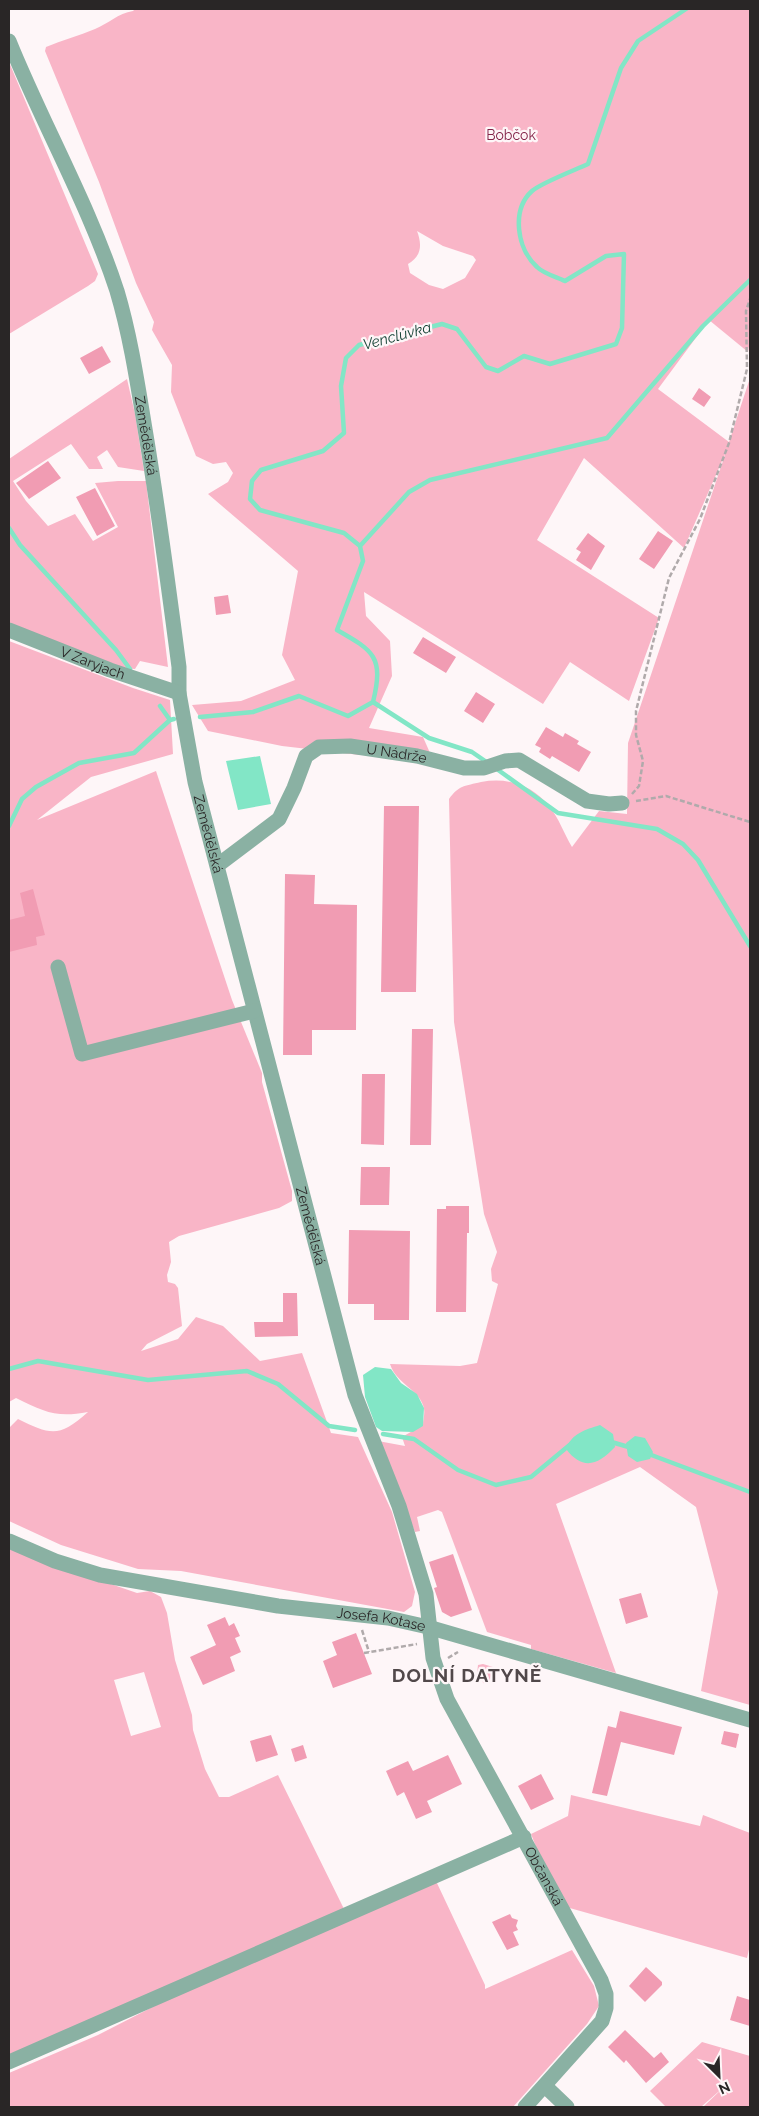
<svg xmlns="http://www.w3.org/2000/svg" width="759" height="2116" font-family="Raleway,sans-serif">
<rect width="100%" height="100%" fill="#fef6f8"/>
<!-- green -->
<path fill="#f9b5c7" fill-rule="evenodd" d="M135,9H750V341L748,352L709,320L658,389L729,442L750,378V1705L701,1691L718,1592L696,1507L640,1467L556,1504L616,1673L531,1649V1645L487,1632L442,1512L438,1510L417,1517L420,1531L415,1532L378,1441L405,1446L402,1437L423,1425C423,1420 425,1414 424,1409C421,1390 396,1384 390,1364L460,1366L477,1363L498,1284L492,1281L491,1269L497,1252L484,1214L454,1022L449,799C459,785 465,786 481,782C508,777 532,785 549,806C559,818 564,834 572,847L599,811L627,814L628,743L726,452L684,548L584,458L537,540L659,618L629,701L570,662L543,704L364,592L366,616L390,641L392,676L369,728L423,737L430,753L360,755L282,746L208,731L192,705L241,701L295,680L282,655L298,571L208,494L228,482L233,473L226,462L213,464L196,456L171,392L172,365L152,330L154,322L136,283L99,182L45,51L46,47C62,40 79,36 95,29C108,24 118,13 133,11ZM417,231L443,246L473,256L476,260L465,278L443,289L429,285L410,273L408,264C422,256 422,244 417,231Z
M9,62L98,274L95,281L88,286L9,334Z
M127,379L135,414L144,471L118,467L107,450L97,457L103,469H89L71,444L13,481L26,501L48,526L75,514L93,541L118,527L95,483L118,481H146L168,667L140,661L135,669L112,667L9,624V459Z
M9,641L133,688L170,700L173,754L91,777L37,820L156,771L232,1000L262,1073V1082L292,1191V1201L279,1208L179,1236L169,1242L171,1262L167,1275L168,1282L175,1284L178,1288L182,1326L147,1344L141,1351L178,1339L196,1317L223,1326L260,1361L302,1353L331,1433L358,1437L392,1512L415,1592L412,1606L404,1612L181,1571L138,1569L61,1545L9,1521V1428L18,1419C51,1435 59,1438 88,1412C56,1418 45,1412 16,1398L9,1402Z
M9,1549L137,1593L150,1591L161,1597L167,1613L175,1660L192,1715L193,1730L205,1769L219,1797H229L278,1775L344,1909L9,2057ZM144,1672L161,1727L131,1736L114,1680Z
M483,1664L493,1667L489,1684L483,1683L482,1676L477,1674L478,1665Z
M571,1795L700,1826L703,1815L750,1833V1945L747,1958L559,1905L531,1834L568,1816Z
M436,1881L485,1985V1989L572,1950L594,1986L599,2006L587,2024L513,2107H9V2073L98,2035L176,1995Z
M702,2042L750,2056V2107H703L725,2086L701,2107H666L650,2091Z"/>
<!-- water -->
<path fill="#82e6c6" d="M260,756L271,804L238,810L226,761Z
M375,1367L391,1369L401,1383L417,1394L424,1408L423,1426L413,1432L382,1431L376,1427L365,1397L363,1375Z
M600,1425L613,1434L615,1447C598,1465 583,1471 566,1449C572,1433 585,1430 600,1425Z
M635,1436L645,1438L653,1452L650,1459L637,1462L628,1456L626,1443Z"/>
<g fill="none" stroke-linecap="round" stroke-linejoin="round">
<!-- stream -->
<path stroke="#82e6c6" stroke-width="4.5" d="M9,528L20,545L116,650L130,669
M360,546L409,492L430,480L607,438L703,326L750,280
M373,702L429,738L472,752L488,763
M160,706L170,720
M200,717L253,712L299,696L348,716L373,702C384,657 374,651 337,630L363,561L360,546L344,533L260,510L250,499L252,481L261,470L323,451L344,433L341,386L346,358L359,345L442,324L457,329L486,367L498,371L524,356L550,364L616,344L622,328L624,254L606,256L565,281C557,277 544,274 537,267C517,249 511,210 532,191C541,183 575,170 588,164L621,68L638,41L686,9
M494,767L558,813L657,829L683,844L698,860L750,946
M9,826L22,799L36,787L79,763L134,753L170,720L174,719
M9,1369L38,1361L148,1380L247,1371L278,1384L329,1426L355,1430
M383,1434L414,1439L458,1470L496,1485L531,1477L572,1443
M608,1441L632,1448
M646,1453L750,1492"/>
</g>
<!-- building -->
<path fill="#f19cb3" d="M102,346L111,362L89,374L80,358Z
M699,388L711,397L704,407L692,399Z
M48,461L61,478L29,499L16,483Z
M95,488L115,526L97,536L76,497Z
M658,531L673,541L654,569L639,559Z
M588,533L605,546L591,570L576,560L581,552L576,549Z
M228,595L231,613L216,615L214,597Z
M423,637L456,657L446,673L413,653Z
M476,692L495,704L483,723L464,711Z
M546,727L563,737L565,733L579,741L577,744L591,752L579,772L552,756L550,759L539,752L541,748L535,745Z
M384,806H419L416,992H381Z
M285,874L315,875L314,904L357,905L356,1030H312V1055H283Z
M33,889L45,935L36,937L37,945L9,952V920L25,916L20,893Z
M412,1029H433L431,1145H410Z
M362,1074H385L384,1145L361,1144Z
M361,1167H390L389,1205H360Z
M446,1206H469V1233H467L466,1312H436L437,1209H446Z
M349,1230L410,1231L409,1320H374V1304H348Z
M283,1293H297L298,1336L255,1337L254,1322H283Z
M453,1554L472,1610L451,1617L442,1612L434,1588L437,1587L429,1562Z
M641,1593L648,1617L626,1624L619,1599Z
M225,1617L229,1626L234,1623L240,1636L235,1638L241,1652L230,1657L235,1671L203,1685L190,1657L216,1645L207,1625Z
M356,1633L372,1674L333,1688L323,1661L337,1655L332,1642Z
M620,1711L682,1727L674,1755L621,1742L607,1796L592,1793L608,1726L616,1728Z
M724,1731L739,1734L736,1748L721,1744Z
M271,1735L278,1755L256,1762L250,1741Z
M303,1745L307,1758L295,1762L291,1749Z
M448,1755L462,1784L427,1801L432,1812L416,1819L404,1792L397,1796L386,1771L408,1761L413,1771Z
M541,1774L554,1799L531,1810L518,1786Z
M510,1914L512,1918L518,1920L516,1926L518,1930L513,1932L519,1945L507,1950L492,1922Z
M646,1967L662,1982V1985L645,2002L629,1986Z
M737,1996L750,2000V2026L730,2020Z
M625,2030L654,2058L661,2052L669,2062L646,2083L626,2060L624,2063L608,2047Z"/>
<g fill="none" stroke-linecap="round" stroke-linejoin="round">
<!-- path -->
<path stroke="#b0aaab" stroke-width="2.5" stroke-dasharray="5 2.5" stroke-linecap="butt" d="M632,794L639,786L643,761L636,735V711L669,578L700,519L729,443L747,369L746,311L750,299
M636,801L666,796L750,822
M362,1630L369,1652
M364,1653L417,1644
M448,1658L458,1652"/>
<!-- minor -->
<g stroke="#8ab1a3" stroke-width="15">
<path id="s1" d="M9,41C43,125 89,205 117,291C131,338 138,387 146,435C159,513 169,590 179,667V693L195,782L355,1395L399,1506L426,1594L433,1658L447,1699L601,1980L606,1994V2008L602,2021L525,2107"/>
<path id="s2" d="M9,630L110,670L179,693"/>
<path id="s3" d="M218,865L279,819L294,788L306,756L319,747L350,746L417,756L464,768H484L505,761L519,760L587,801L609,804L622,803"/>
<path d="M58,967L82,1054L254,1011"/>
<path id="s4" d="M9,1541L55,1561L100,1575L278,1606L388,1618L428,1627L750,1720"/>
<path d="M9,2062L524,1837"/>
<path d="M545,2086L567,2107"/>
</g>
</g>
<g text-anchor="middle" dominant-baseline="central" stroke-width="4.5" stroke-linejoin="round" paint-order="stroke">
<!-- park labels -->
<g font-size="14" fill="#832247" stroke="#fef6f8">
<text x="511" y="135">Bobčok</text>
</g>
<!-- street labels -->
<g font-size="14" fill="#292626" stroke="#fef6f8">
<text stroke="none"><textPath href="#s1" startOffset="420">Zemědělská</textPath></text>
<text stroke="none"><textPath href="#s2" startOffset="90">V Zaryjach</textPath></text>
<text stroke="none"><textPath href="#s3" startOffset="239">U Nádrže</textPath></text>
<text stroke="none"><textPath href="#s1" startOffset="824">Zemědělská</textPath></text>
<text stroke="none"><textPath href="#s1" startOffset="1229">Zemědělská</textPath></text>
<text stroke="none"><textPath href="#s4" startOffset="382">Josefa Kotase</textPath></text>
<text stroke="none"><textPath href="#s1" startOffset="1925">Občanská</textPath></text>
</g>
<!-- water labels -->
<g font-size="15" font-style="italic" fill="#154235" stroke="#fef6f8">
<text transform="translate(397 336) rotate(-15)">Venclůvka</text>
</g>
<!-- district labels -->
<g font-size="19" font-weight="bold" letter-spacing="1" fill="#51484a" stroke="#fef6f8">
<text x="467" y="1675">DOLNÍ DATYNĚ</text>
</g>
</g>
<!-- border -->
<rect width="759" height="2116" fill="none" stroke="#292626" stroke-width="20"/>
<!-- north arrow -->
<g transform="translate(719 2076) rotate(156)" stroke="#fef6f8" stroke-width="4" paint-order="stroke">
<path d="M0-4L9 19L0 12L-9 19Z" fill="#292626"/>
<text y="-8" font-size="14" font-weight="bold" text-anchor="middle" fill="#292626">N</text>
</g>
</svg>
